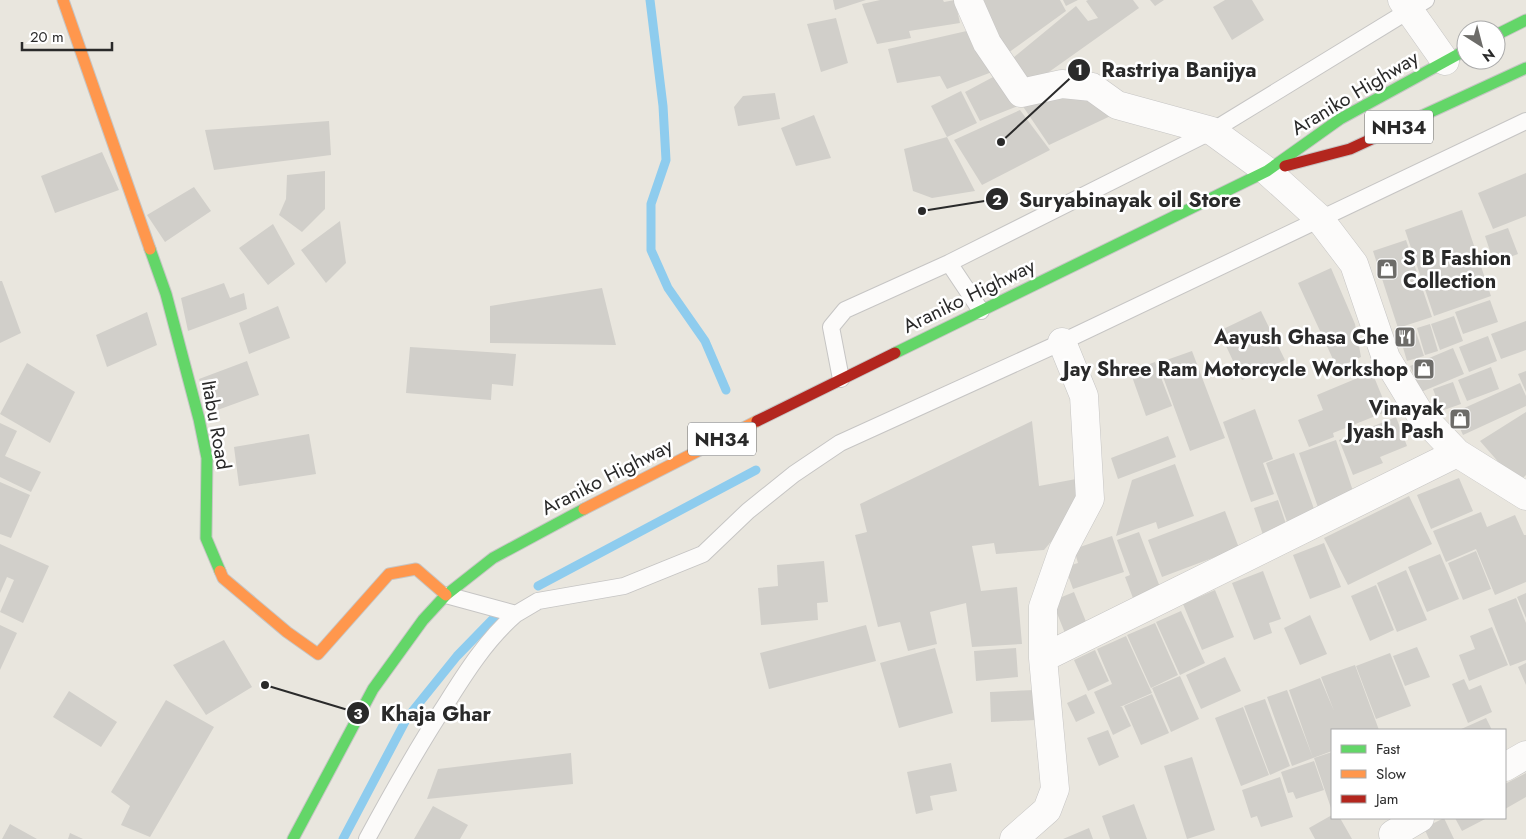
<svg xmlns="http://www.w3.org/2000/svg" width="1526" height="839" font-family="Jost,sans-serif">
<rect width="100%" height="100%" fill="#e9e6de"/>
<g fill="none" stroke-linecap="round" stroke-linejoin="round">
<!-- stream -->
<path stroke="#8eccee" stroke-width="9" d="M650,0L663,106L666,160L651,204V250L668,288L705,341L726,390
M538,586L756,470
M343,839L407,718L457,656L494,618"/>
</g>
<!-- building -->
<path fill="#d1cfca" d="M833,0H866L835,10Z
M880,0H900L908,25L900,0H943L944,2L955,0L960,23L909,31L911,38L877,44L862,4Z
M979,0H1060L1066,11L1008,53Z
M1063,0H1078L1066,6Z
M1088,0H1133L1139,8L1032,84L1013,58L1076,6L1088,21L1098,18L1086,1Z
M1150,0H1164L1155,6Z
M1225,0H1252L1264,20L1232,40L1213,7Z
M836,18L848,63L821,72L807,24Z
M971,30L992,72L947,89L940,76L897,83L888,49Z
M995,76L1018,106L980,121L965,92Z
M961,91L977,123L947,137L975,191L932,198L913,191L904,149L947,137L931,106Z
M1051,91L1064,99L1082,91L1119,112L1049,145L1020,102Z
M775,93L780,119L738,126L734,107L743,96Z
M1020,110L1050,150L982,185L954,140Z
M814,115L831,158L796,166L781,128Z
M329,121L331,155L214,170L205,130Z
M102,152L119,190L55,213L41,176Z
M325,171V209L302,232L279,215L286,199L287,175Z
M1526,173V216L1493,229L1478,193Z
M194,187L211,211L165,242L147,215Z
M1462,210L1491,296L1434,316L1405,230Z
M340,221L346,263L326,283L301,250Z
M273,224L295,264L268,285L239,248Z
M1508,228L1518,254L1494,263L1485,236Z
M1406,240L1432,317L1398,328L1373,251Z
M1331,268L1355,324L1361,357L1337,368L1298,283Z
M0,281H2L21,333L0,343Z
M224,283L230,298L244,293L247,309L188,331L181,298Z
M602,288L616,345L490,343V306Z
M1490,300L1498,322L1463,334L1455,312Z
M278,306L290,338L249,354L239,323Z
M1261,311L1285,360L1242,380L1219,331Z
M147,312L157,345L107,367L96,335Z
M1454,316L1463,341L1440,350L1431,324Z
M1526,321V350L1501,359L1491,334Z
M1430,324L1438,351L1425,355L1417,328Z
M1415,329L1424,356L1407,361L1399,334Z
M1488,336L1497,361L1469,372L1459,347Z
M410,347L516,354L513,386L492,384L491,400L406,393Z
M1453,348L1464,374L1421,392L1410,366Z
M1192,351L1225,438L1190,451L1158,363Z
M247,361L259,395L212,412L199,379Z
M1155,362L1172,406L1146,416L1130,371Z
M27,363L75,392L50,443L0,414Z
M1491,367L1499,389L1467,401L1458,380Z
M1526,371V392L1518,374Z
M1372,372L1388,411L1333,433L1334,437L1309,447L1298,420L1323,410L1317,395Z
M1453,382L1461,404L1441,411L1433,389Z
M1520,383L1526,396V406L1463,435L1453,413Z
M1255,409L1273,459L1263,463L1274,494L1251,502L1223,422Z
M1526,412V475L1519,482L1501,465L1480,441Z
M1396,417L1407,446L1380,457L1383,463L1353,475L1339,440Z
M1032,421L1039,486L1076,479L1075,513L1044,550L996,554L994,543L972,546L981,591L1017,587L1022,644L972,647L966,603L930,612L937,644L908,651L900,622L878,627L855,535L867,532L860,504Z
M0,423L17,431L5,456L41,472L31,492L0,477Z
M309,434L316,474L239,486L234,447Z
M1168,436L1176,457L1118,479L1111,458Z
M1336,440L1356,500L1320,513L1299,453Z
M1294,453L1318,520L1290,530L1266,463Z
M1175,464L1194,516L1158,529L1156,522L1116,536L1132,480Z
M1459,478L1473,511L1431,529L1417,495Z
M0,482L30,495L11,538L0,534Z
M1409,496L1432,544L1348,585L1324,538Z
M1278,500L1289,533L1265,541L1254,508Z
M1225,511L1239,548L1162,577L1148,540Z
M1481,512L1487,527L1515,515L1524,535H1526V582L1495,595L1476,549L1446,562L1433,531Z
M1139,532L1163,595L1136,606L1125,577L1130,575L1117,540Z
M1112,536L1124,572L1073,589L1065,567L1078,563L1074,549Z
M1324,543L1341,587L1310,599L1293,555Z
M0,544L49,566L23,623L0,612L14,580L7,577L0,593Z
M1476,551L1491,589L1463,600L1448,563Z
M1440,554L1459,599L1427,612L1408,567Z
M824,561L828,602L817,603L818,620L761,625L758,588L778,586L777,565Z
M1406,570L1427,620L1397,632L1377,583Z
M1263,571L1281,619L1269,623L1272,633L1254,640L1232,583Z
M1376,585L1394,630L1370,641L1351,596Z
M1215,590L1234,637L1202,650L1183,604Z
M1074,592L1089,629L1067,638L1052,601Z
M1526,593V618L1517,597Z
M1516,598L1526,623V660L1510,666L1488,609Z
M1181,611L1205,663L1180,675L1156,622Z
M1310,615L1327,654L1300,665L1284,628Z
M1155,623L1178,675L1151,688L1127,635Z
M0,625L17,633L0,670Z
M866,625L876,661L769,689L760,653Z
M1492,627L1508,665L1469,681L1459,655L1475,649L1470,636Z
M1126,636L1152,693L1120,707H1122L1131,726L1113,735L1094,692L1112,684L1097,649Z
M224,640L252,687L206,715L173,665Z
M1417,647L1430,677L1405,686L1393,656Z
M935,648L953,713L899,728L880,663Z
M1016,648L1018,677L976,681L974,651Z
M1095,650L1109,681L1088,691L1074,660Z
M1390,653L1411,706L1376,719L1356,666Z
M1225,657L1241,691L1201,709L1186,675Z
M1526,663V685L1518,667Z
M1355,665L1379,730H1332V751L1313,758L1289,690L1320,678L1334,711L1321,677Z
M1180,676L1199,719L1171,732L1152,688Z
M1464,679L1469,690L1481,685L1492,712L1468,723L1452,684Z
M1035,690L1036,720L991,722L990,692Z
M1287,690L1313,758L1292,766L1267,697Z
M69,691L117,722L101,747L53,717Z
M1086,694L1095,713L1076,722L1067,703Z
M1152,694L1169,733L1141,745L1124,706Z
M1265,699L1290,766L1270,775L1244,706Z
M166,700L214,727L150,837L121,825L130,806L111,792Z
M1243,707L1269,775L1241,786L1215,718Z
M1486,718L1492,730H1459Z
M1108,730L1119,757L1099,766L1087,738Z
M1332,752V811L1314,758Z
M571,753L573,784L427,799L438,769Z
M1192,757L1215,830L1187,839L1164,766Z
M1314,761L1324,790L1296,799L1293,792L1288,793L1281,772Z
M951,763L957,791L930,796L933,810L916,814L907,772Z
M1526,773V797L1505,809V784Z
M1280,777L1293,817L1261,827L1257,816L1251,818L1242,790Z
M1134,804L1147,839H1110L1102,816Z
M433,806L468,825L460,839H414Z
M1332,815V818H1340L1352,839H1315L1309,828Z
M1444,818L1454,839H1429L1424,828Z
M1455,818H1487L1462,831Z
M10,824L37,839H2Z
M1089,828L1093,839H1063Z
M70,833L83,839H68Z"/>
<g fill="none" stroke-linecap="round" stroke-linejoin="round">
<!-- lane casing -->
<g stroke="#c6c5c4" stroke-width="18">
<path id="lane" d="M949,263L981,311
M841,379L831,327L845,310L949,263L1212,131L1426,0
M446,595L516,614L538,601L624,586L703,554L748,511L794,474L840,443L1062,342L1526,121
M367,839C392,793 417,748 446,704C466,672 487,639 516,614"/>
</g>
<!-- street casing -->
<g stroke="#c6c5c4" stroke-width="29">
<path id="street" d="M968,0L987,43L1021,93L1062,84L1092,87L1117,105L1212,131L1267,171L1319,218L1354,264L1386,358L1420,414L1457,453L1526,496
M1402,0L1445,61
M1043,658L1457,453
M1505,767L1526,755
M1393,834L1420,818
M1014,839L1047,810L1055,789L1043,658V607L1063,550L1090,499L1084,396L1062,342"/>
</g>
<!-- fast casing -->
<g stroke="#c6c5c4" stroke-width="13">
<path id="fast" d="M1496,35L1526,20
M1402,125L1526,68
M150,249L166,294L199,419L207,458L206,538L220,571
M895,353L1267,171L1340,119L1466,50
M293,839L373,689L423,620L446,595L493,558L584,509"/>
</g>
<!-- slow casing -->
<g stroke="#c6c5c4" stroke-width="13">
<path id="slow" d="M63,0L150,249
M584,509L757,421
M220,571L223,578L287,632L318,654L389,574L416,569L446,595"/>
</g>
<!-- jam casing -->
<g stroke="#c6c5c4" stroke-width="13">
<path id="jam" d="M1285,166L1350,149L1402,125
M757,421L895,353"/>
</g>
<!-- lane -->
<use href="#lane" stroke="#fcfbfa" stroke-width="16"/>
<!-- street -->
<use href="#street" stroke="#fcfbfa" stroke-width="28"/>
<!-- fast -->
<use href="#fast" stroke="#63d668" stroke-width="11"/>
<!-- slow -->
<use href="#slow" stroke="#ff974d" stroke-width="11"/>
<!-- jam -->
<use href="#jam" stroke="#b3261e" stroke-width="11"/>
</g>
<!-- icons -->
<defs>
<g id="shop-square" transform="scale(1.125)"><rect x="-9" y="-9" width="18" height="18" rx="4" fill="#6d6c69" stroke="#fff"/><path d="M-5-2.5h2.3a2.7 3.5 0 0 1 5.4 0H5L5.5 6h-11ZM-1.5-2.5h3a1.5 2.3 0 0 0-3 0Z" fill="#fff"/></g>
<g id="restaurant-square" transform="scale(1.125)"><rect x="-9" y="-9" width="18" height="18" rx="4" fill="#6d6c69" stroke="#fff"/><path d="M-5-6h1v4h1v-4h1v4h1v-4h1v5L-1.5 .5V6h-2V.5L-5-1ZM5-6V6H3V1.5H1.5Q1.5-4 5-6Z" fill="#fff"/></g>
</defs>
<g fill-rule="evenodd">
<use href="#shop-square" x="1387" y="269"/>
<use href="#restaurant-square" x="1405" y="337"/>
<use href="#shop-square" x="1424" y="369"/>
<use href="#shop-square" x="1460" y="419"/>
</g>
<g text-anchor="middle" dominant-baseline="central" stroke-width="5" stroke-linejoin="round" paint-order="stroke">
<!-- shield labels -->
<g fill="#fff" stroke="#6a6a6a" stroke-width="1">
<rect x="1365" y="110.5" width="68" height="33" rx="4"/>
<rect x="688" y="422.5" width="68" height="33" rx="4"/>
</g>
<g font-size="19" font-weight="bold" fill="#2a2a2a">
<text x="1399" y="127">NH34</text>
<text x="722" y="439">NH34</text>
</g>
<!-- street labels -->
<g font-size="20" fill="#2a2a2a" stroke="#fff">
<text transform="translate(1355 93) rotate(-31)">Araniko Highway</text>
<text transform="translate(969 296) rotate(-26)">Araniko Highway</text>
<text transform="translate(216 425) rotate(80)">Itabu Road</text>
<text transform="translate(607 477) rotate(-27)">Araniko Highway</text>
</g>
<!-- poi labels -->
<g font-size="20" font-weight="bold" fill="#2a2a2a" stroke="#fff" text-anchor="end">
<text x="1403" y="258" text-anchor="start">S B Fashion<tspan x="1403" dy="23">Collection</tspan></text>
<text x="1389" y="337">Aayush Ghasa Che</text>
<text x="1408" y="369">Jay Shree Ram Motorcycle Workshop</text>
<text x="1444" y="408">Vinayak<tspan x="1444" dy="23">Jyash Pash</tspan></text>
</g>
</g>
<!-- callouts -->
<path fill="none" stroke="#2a2a2a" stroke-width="2" d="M1001 142L1079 70M922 211L997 199M265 685L358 713"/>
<g fill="#2a2a2a" stroke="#fff" stroke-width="2">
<circle cx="1001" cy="142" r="5"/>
<circle cx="922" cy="211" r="5"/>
<circle cx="265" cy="685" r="5"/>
<circle cx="1079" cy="70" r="12"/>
<circle cx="997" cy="199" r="12"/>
<circle cx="358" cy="713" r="12"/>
</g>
<g font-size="15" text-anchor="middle" font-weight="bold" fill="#fff">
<text x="1079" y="75">1</text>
<text x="997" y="205">2</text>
<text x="358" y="719">3</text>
</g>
<g font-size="21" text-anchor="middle" font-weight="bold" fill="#2a2a2a" stroke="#fff" stroke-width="5" stroke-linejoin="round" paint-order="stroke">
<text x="1179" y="77">Rastriya Banijya</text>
<text x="1130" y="207">Suryabinayak oil Store</text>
<text x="436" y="721">Khaja Ghar</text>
</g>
<!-- legend -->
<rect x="1331" y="729" width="175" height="90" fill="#ffffff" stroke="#aaaaaa"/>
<rect x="1341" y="745" width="25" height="8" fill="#63d668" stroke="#aaaaaa"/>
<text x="1376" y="754" font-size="15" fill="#2a2a2a">Fast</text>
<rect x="1341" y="770" width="25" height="8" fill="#ff974d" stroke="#aaaaaa"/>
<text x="1376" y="779" font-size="15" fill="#2a2a2a">Slow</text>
<rect x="1341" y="795" width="25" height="8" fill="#b3261e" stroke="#aaaaaa"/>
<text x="1376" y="804" font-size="15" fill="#2a2a2a">Jam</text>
<!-- north arrow -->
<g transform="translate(1481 45) rotate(144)"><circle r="24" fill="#ffffff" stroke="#aaaaaa"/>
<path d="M0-4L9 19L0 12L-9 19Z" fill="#6d6c69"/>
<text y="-8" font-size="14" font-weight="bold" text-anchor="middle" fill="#2a2a2a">N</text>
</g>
<!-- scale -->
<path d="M22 42v8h90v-8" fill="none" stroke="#2a2a2a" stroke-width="2.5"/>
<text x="30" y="42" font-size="15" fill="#2a2a2a" stroke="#ffffff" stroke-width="4" paint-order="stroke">20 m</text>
</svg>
